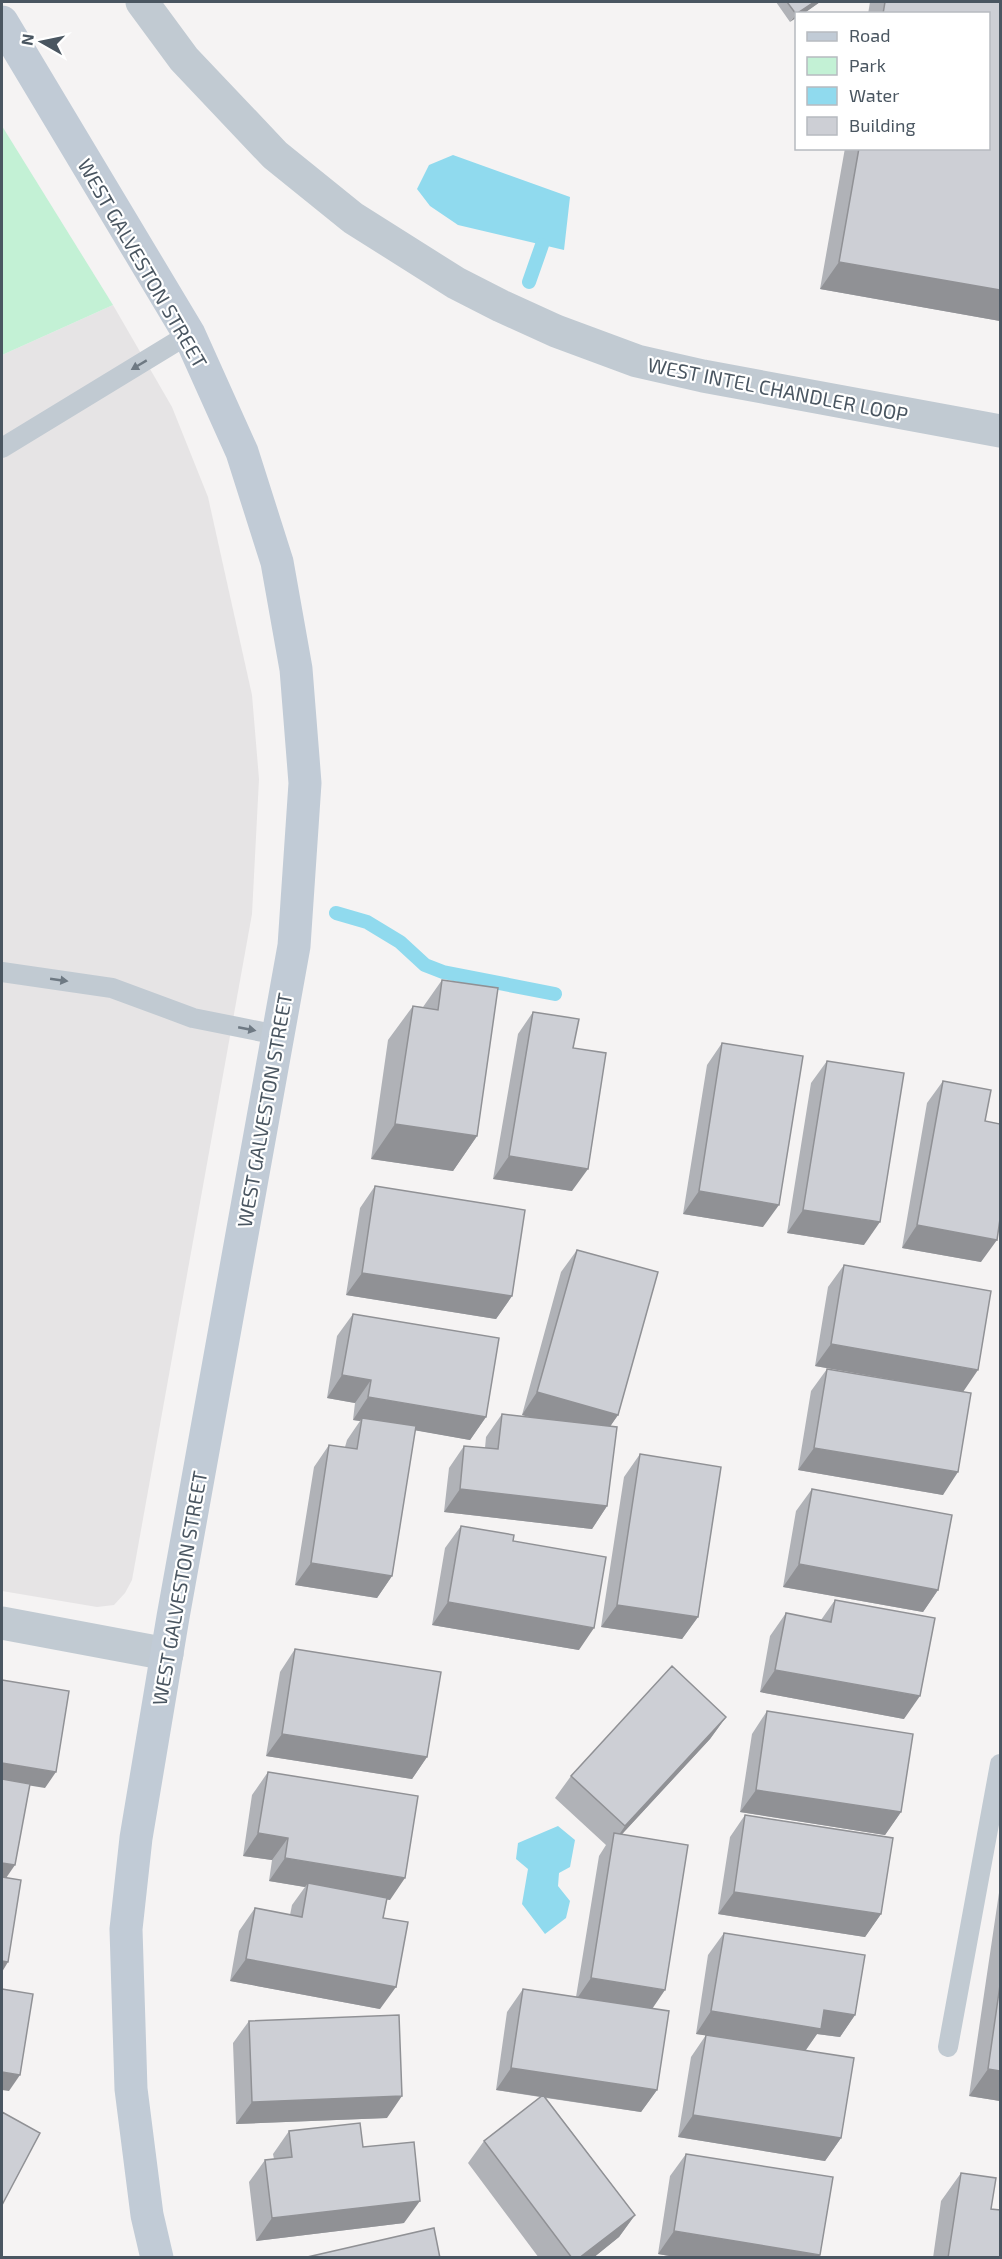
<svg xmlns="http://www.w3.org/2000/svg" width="1002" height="2259" font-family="'Exo 2',sans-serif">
<rect width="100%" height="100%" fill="#f5f3f3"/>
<!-- education -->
<path fill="#e6e4e5" d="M113,305L172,407L208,497L252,695L259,779L252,914L132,1580L125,1593L114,1605L97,1607L2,1591V355Z"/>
<!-- park -->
<path fill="#c3f1d5" d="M2,126L113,305L2,355Z"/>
<!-- water -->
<path fill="#90daee" d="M453,155L570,197L564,250L458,225L430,206L417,189L429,165Z
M558,1826L575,1840L570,1867L559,1873L558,1886L570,1901L566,1918L545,1934L522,1904L528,1869L516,1859L518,1843Z"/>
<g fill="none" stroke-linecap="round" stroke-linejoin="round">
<!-- stream -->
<path stroke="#90daee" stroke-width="14" d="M529,282L542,245
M336,913L367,922L400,942L425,965L443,972L555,994"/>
<!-- lane -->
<path stroke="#c1cad2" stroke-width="20" d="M2,448L189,334
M2,972L112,988L193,1018L278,1035
M948,2047L1000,1764"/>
<!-- street -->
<path stroke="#c1cad2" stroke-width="33" d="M142,2L184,59L275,155L353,218L456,283L501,306L556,331L637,361L703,376L1000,431
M2,1623L167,1654"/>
<!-- secondary -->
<path stroke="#c1cbd6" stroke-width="33" d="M2,22L189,334L242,452L277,562L296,669L305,783L294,946L173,1617L136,1838L126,1929L131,2089L147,2215L157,2258"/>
</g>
<!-- wall -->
<path fill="#b0b2b7" d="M776,2H820L803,14H796L790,22Z
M870,2H1000V321L820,289L845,148H988V14H868Z
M442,980L477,1136L453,1171L371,1159L388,1040L413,1006L423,1007Z
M533,1012L573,1048L572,1191L493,1179L518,1034Z
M722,1043L763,1227L683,1214L707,1065Z
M827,1061L864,1245L787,1233L811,1083Z
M943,1081L985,1121L981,1262L902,1248L927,1103Z
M375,1186L512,1296L496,1319L346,1295L360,1208Z
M577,1250L618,1415L610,1426L607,1506L592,1529L444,1512L449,1468L464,1446L485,1448L486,1437L502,1414L533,1418L522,1415L561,1272Z
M844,1265L963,1392L943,1495L798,1470L811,1391L827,1369L929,1386L815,1366L828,1287Z
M353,1314L486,1417L470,1440L415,1430L392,1576L377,1598L295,1585L314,1467L329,1445L345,1447L347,1440L360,1421L353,1420L355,1403L327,1398L337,1336Z
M640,1454L698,1617L682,1639L601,1627L624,1477Z
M812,1489L938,1590L923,1612L783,1587L796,1511Z
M461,1526L513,1541L579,1650L432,1625L445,1548Z
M835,1600L904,1719L760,1692L770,1636L786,1613L821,1620Z
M295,1649L427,1757L412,1779L266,1756L280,1672Z
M767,1711L901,1812L885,1835L740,1812L752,1734Z
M726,1717L710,1739L622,1834L652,2009L657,2090L641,2112L546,2098L635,2215L619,2237L593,2258H539L468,2163L484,2141L540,2097L496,2090L507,2012L523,1989L576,1997L599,1856L606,1845L555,1798L571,1776Z
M268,1772L390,1900L387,1899L383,1918L380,2009L230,1981L239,1931L255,1908L290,1915L292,1905L305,1887L269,1881L272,1860L243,1856L252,1795Z
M745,1815L881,1914L865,1937L718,1914L730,1837Z
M1000,1886V2101L969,2096Z
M724,1933L855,2015L840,2037L817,2034L806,2050L841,2138L825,2161L678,2137L691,2057L706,2035L696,2034L708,1955Z
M249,2021L387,2118L236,2124L233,2043Z
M289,2131L363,2147L404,2223L256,2241L249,2182L265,2160L274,2159L273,2154Z
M686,2154L820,2255L818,2258H681L658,2254L670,2176Z
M961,2173L991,2209L1000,2258H933L941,2201Z"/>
<!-- shaded-wall -->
<path fill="#909195" d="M814,2H820L803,14H797Z
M796,14V18L790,22Z
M839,262L1000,290V321L820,289Z
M395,1124L477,1136L453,1171L371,1159Z
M509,1156L588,1169L572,1191L493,1179Z
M699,1191L779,1205L763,1227L683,1214Z
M803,1210L880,1222L864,1245L787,1233Z
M917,1225L997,1240L981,1262L902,1248Z
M362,1273L512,1296L496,1319L346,1295Z
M831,1344L978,1370L963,1392L815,1366Z
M342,1375L371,1380L355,1403L327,1398Z
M537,1392L618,1415L603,1437L522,1415Z
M368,1397L486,1417L470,1440L362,1421V1418L360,1421L353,1420Z
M814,1448L958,1472L943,1495L798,1470Z
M460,1489L607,1506L592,1529L444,1512Z
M311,1563L392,1576L377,1598L295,1585Z
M799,1564L938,1590L923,1612L783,1587Z
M448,1602L594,1628L579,1650L432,1625Z
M617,1605L698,1617L682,1639L601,1627Z
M775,1670L920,1696L904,1719L760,1692Z
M726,1717L710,1739L612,1845L625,1826Z
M282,1734L427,1757L412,1779L266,1756Z
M2,1763L56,1772L45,1788L2,1781Z
M756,1790L901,1812L885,1835L740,1812Z
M258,1833L288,1838L272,1860L243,1856Z
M285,1858L405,1878L390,1900L307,1887L308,1883L305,1887L269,1881Z
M2,1863L15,1865L4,1881L2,1880Z
M734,1892L881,1914L865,1937L718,1914Z
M246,1959L396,1987L380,2009L230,1981Z
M2,1961L8,1962L2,1972Z
M591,1978L665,1990L650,2012L576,2000Z
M824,2010L855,2015L840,2037L817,2034L805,2051L696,2034L711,2011Z
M511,2068L657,2090L641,2112L496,2090Z
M988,2069L1000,2071V2101L969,2096Z
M2,2072L20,2075L9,2091L2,2090Z
M402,2096L387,2118L236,2124L252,2102Z
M693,2115L841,2138L825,2161L678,2137Z
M420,2201L404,2223L256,2241L272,2218Z
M635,2215L619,2237L593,2258H579Z
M674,2231L820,2255L818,2258H681L658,2254Z"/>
<!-- building -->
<path fill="#cdcfd5" stroke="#909195" stroke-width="1.5" d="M787,2H814L796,14Z
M885,2H1000V290L839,262L859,148H988V14H883Z
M442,980L498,988L477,1136L395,1124L413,1006L438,1010Z
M533,1012L579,1019L573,1048L606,1053L588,1169L509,1156Z
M722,1043L803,1056L779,1205L699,1191Z
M827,1061L904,1073L880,1222L803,1210Z
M943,1081L991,1090L985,1121L1000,1124V1219L997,1240L917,1225Z
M375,1186L525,1210L512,1296L362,1273Z
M577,1250L658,1272L618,1415L537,1392Z
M844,1265L991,1291L978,1370L831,1344Z
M353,1314L499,1338L486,1417L368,1397L371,1380L342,1375Z
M827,1369L971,1393L958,1472L814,1448Z
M502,1414L617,1427L607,1506L460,1489L464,1446L498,1449Z
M362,1418L416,1426L392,1576L311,1563L329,1445L357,1449Z
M640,1454L721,1467L698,1617L617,1605Z
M812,1489L952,1515L938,1590L799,1564Z
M461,1526L514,1535L513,1541L606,1557L594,1628L448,1602Z
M835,1600L935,1618L920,1696L775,1670L786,1613L831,1622Z
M295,1649L441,1672L427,1757L282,1734Z
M672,1666L726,1717L625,1826L571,1776Z
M2,1680L69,1691L56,1772L2,1763Z
M767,1711L913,1734L901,1812L756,1790Z
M268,1772L418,1796L405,1878L285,1858L288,1838L258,1833Z
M2,1779L30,1784L15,1865L2,1863Z
M745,1815L893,1838L881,1914L734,1892Z
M614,1833L688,1845L665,1990L591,1978Z
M2,1877L21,1880L8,1962L2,1961Z
M308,1883L387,1898L383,1918L408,1922L396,1987L246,1959L255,1908L302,1917Z
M724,1933L865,1955L855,2015L824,2010L821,2029L711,2011Z
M1000,1985V2071L988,2069Z
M2,1989L33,1994L20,2075L2,2072Z
M523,1989L669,2011L657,2090L511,2068Z
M399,2015L402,2096L252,2102L249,2021Z
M706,2035L854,2058L841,2138L693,2115Z
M543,2095L635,2215L579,2258H572L484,2141Z
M2,2112L40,2133L2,2205Z
M360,2123L363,2147L414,2142L420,2201L272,2218L265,2160L292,2157L289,2131Z
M686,2154L833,2177L820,2255L674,2231Z
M961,2173L996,2178L991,2209L1000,2210V2258H948Z
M434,2228L440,2258H303Z"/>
<!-- one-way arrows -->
<defs><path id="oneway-solid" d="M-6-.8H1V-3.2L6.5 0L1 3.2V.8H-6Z" transform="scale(1.5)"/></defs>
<g fill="#6e7983">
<use href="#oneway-solid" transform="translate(139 365) rotate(149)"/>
<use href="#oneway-solid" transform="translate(59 980) rotate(8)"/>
<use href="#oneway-solid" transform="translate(247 1029) rotate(11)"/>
</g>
<g text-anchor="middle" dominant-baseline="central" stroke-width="4.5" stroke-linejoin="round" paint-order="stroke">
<!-- street labels -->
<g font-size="20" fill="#4a5661" stroke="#fff">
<text transform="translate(143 263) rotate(60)">WEST GALVESTON STREET</text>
<text transform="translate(778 389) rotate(11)">WEST INTEL CHANDLER LOOP</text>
<text transform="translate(264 1110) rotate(-80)">WEST GALVESTON STREET</text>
<text transform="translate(179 1588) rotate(-80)">WEST GALVESTON STREET</text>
</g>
</g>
<!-- border -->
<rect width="1002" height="2259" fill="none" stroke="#4a5661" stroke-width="6"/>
<!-- legend -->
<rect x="795" y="12" width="195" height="138" fill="#ffffff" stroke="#b7bbc0" stroke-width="1.5"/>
<rect x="807" y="32" width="30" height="9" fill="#c1cbd6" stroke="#b7bbc0" stroke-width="1.5"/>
<text x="849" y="42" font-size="18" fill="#4a5661">Road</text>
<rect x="807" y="57" width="30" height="18" fill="#c3f1d5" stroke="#b7bbc0" stroke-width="1.5"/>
<text x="849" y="72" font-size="18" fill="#4a5661">Park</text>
<rect x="807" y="87" width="30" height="18" fill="#90daee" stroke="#b7bbc0" stroke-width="1.5"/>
<text x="849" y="102" font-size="18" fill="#4a5661">Water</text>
<rect x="807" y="117" width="30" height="18" fill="#cdcfd5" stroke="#b7bbc0" stroke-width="1.5"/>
<text x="849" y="132" font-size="18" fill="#4a5661">Building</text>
<!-- north arrow -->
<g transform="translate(42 42) rotate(279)" stroke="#ffffff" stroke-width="4.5" paint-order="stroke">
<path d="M0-4.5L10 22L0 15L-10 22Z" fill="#4a5661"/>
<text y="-9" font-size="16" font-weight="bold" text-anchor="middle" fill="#4a5661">N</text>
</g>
</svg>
